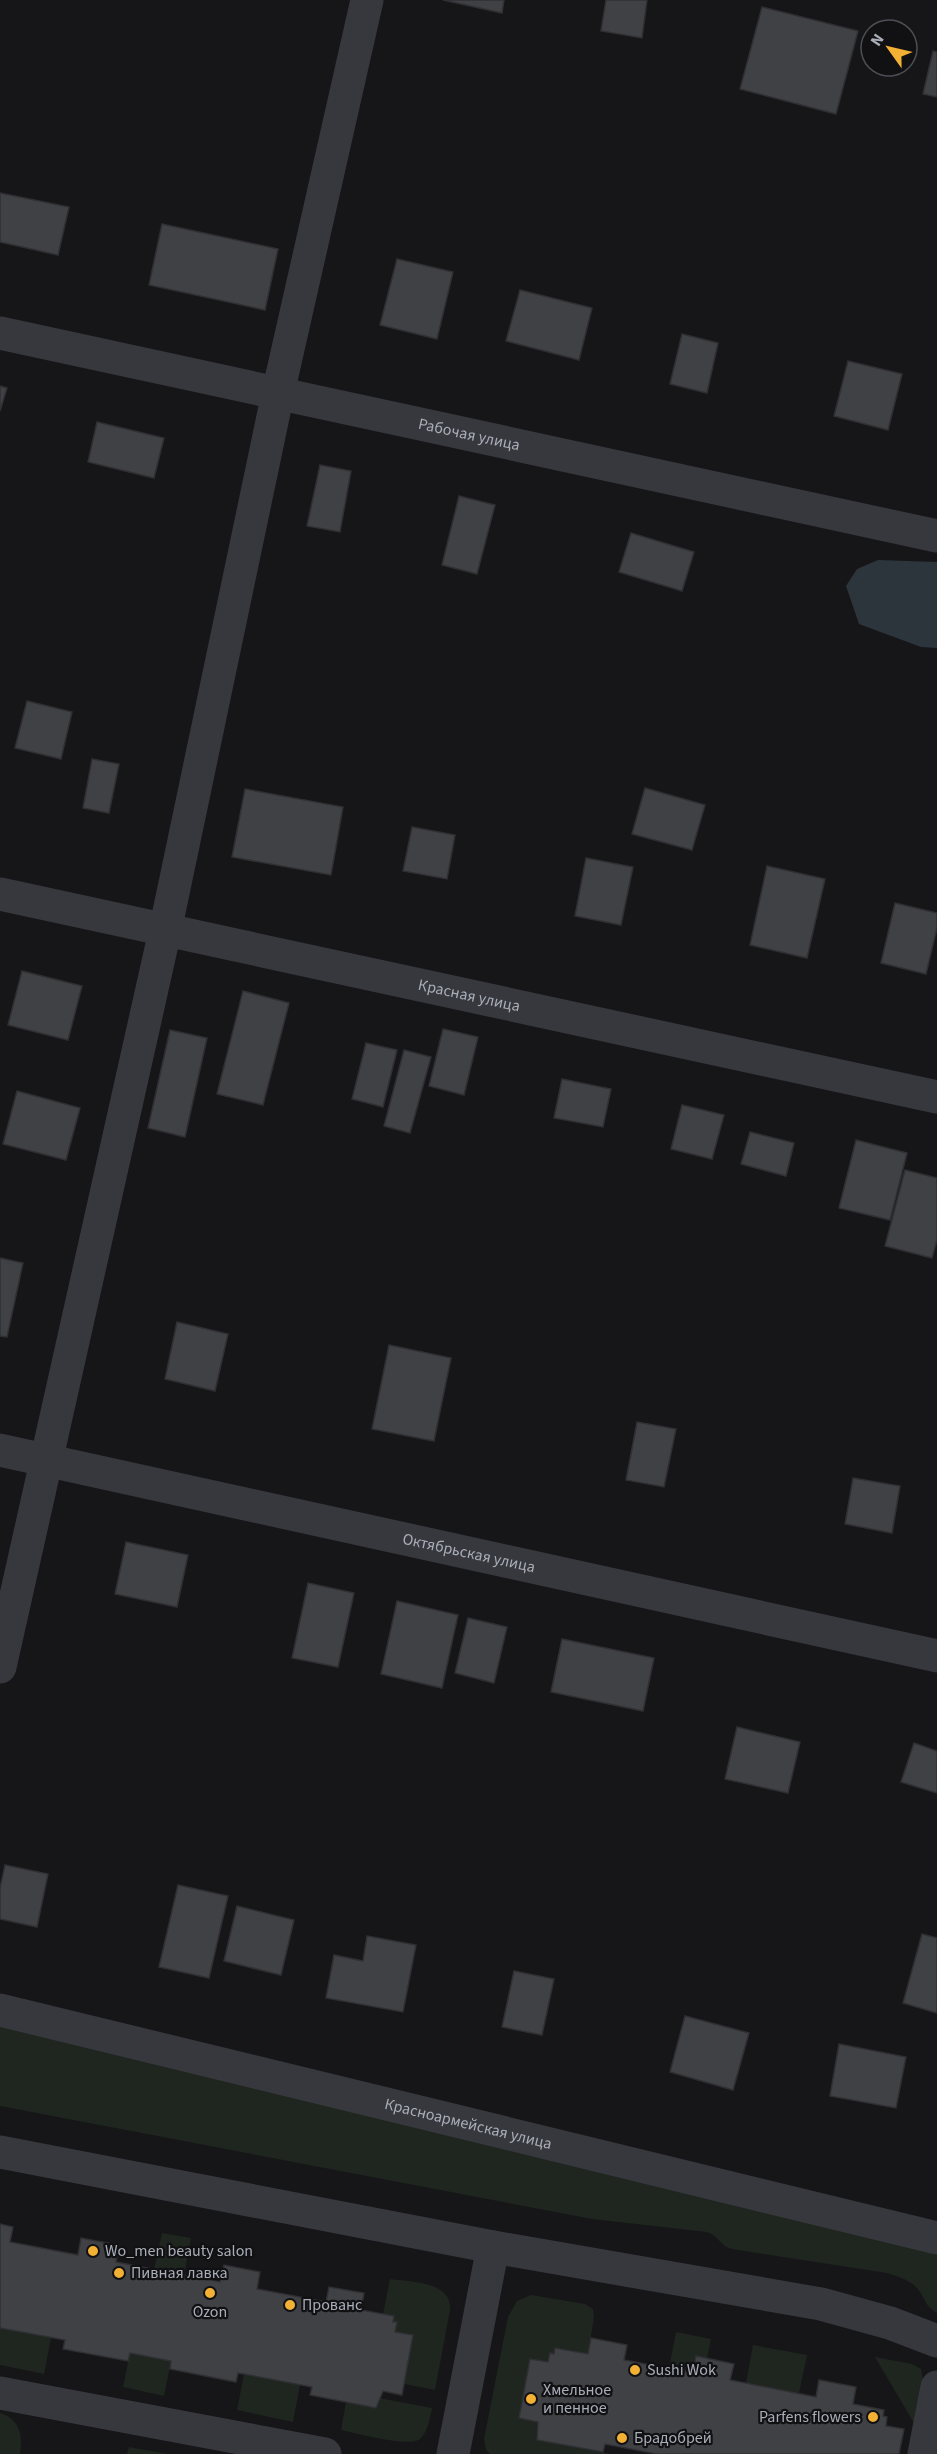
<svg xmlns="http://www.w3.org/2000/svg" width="937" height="2454" font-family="'Source Sans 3',sans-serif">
<rect width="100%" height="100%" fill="#161618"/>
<!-- green -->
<path fill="#1e261f" d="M0,2010L937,2238V2313C923,2305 925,2295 915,2286C907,2279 896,2276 887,2273L732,2249C720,2246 718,2235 707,2232L592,2219L0,2106Z
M162,2233L191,2238L184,2275L154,2269Z
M390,2279C411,2282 452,2281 450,2310L435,2390L404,2384L413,2336L395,2332L397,2323L393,2322L394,2316L383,2314Z
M531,2295L585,2304L593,2309L594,2317L588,2354L550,2353L548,2362L530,2359L519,2418L538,2422V2440L610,2454H490L486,2450L484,2439L508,2317L517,2301Z
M0,2328L51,2338L44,2374L0,2365Z
M676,2332L711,2339L707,2358L696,2357L693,2373L669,2368Z
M753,2345L807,2355L799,2393L746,2383Z
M130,2353L171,2361L164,2396L123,2387Z
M875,2357L912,2364L921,2369L923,2379L914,2423Z
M244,2374L300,2385L293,2422L237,2410Z
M379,2398L432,2408C430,2418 428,2432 420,2439C409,2448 356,2433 341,2430L346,2402Z
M0,2413C20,2420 23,2434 20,2454H0Z
M129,2447L168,2454H127Z"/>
<!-- water -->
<path fill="#2c353c" d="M878,560L937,562V648L921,647L859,624L846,586L857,569Z"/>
<!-- building -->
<path fill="#404145" stroke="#303034" stroke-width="1.5" d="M443,0H504L502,13Z
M606,0H647L642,38L601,31Z
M762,7L858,31L836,114L740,89Z
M933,51L937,52V97L923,94Z
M0,193L69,207L58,255L0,242Z
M162,224L278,249L265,310L149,285Z
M397,259L453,272L437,339L380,325Z
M520,290L592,308L579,360L506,341Z
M682,334L718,343L707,393L670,384Z
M848,361L902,374L888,430L834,416Z
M0,386L7,388L0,411Z
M97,422L164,438L154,478L88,462Z
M320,465L351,471L340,532L307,526Z
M459,496L495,505L477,574L442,565Z
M631,533L694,552L682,591L619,572Z
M27,701L72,712L61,759L15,748Z
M92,759L119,764L109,813L83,808Z
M645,788L705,805L692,850L632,834Z
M245,789L343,807L331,875L232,857Z
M412,827L455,835L447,879L403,871Z
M586,858L633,867L621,925L575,916Z
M767,866L825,879L807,958L750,945Z
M895,903L937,913V928L926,974L881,963Z
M22,971L82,986L68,1040L8,1025Z
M243,991L289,1003L263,1105L217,1094Z
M443,1029L478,1037L464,1095L429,1086Z
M170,1030L207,1038L185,1137L148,1128Z
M366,1043L397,1050L383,1107L352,1099Z
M404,1050L431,1057L410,1133L384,1126Z
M562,1079L611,1089L603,1127L554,1118Z
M17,1091L80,1108L66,1160L3,1144Z
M682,1105L724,1115L712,1159L671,1149Z
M750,1132L794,1143L786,1176L741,1164Z
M856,1140L907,1153L890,1220L839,1208Z
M905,1170L937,1178V1240L932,1258L885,1246Z
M0,1258L23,1263L7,1337L0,1336Z
M177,1322L228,1334L215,1391L165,1379Z
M389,1345L451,1358L434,1441L372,1429Z
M637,1422L676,1429L664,1487L626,1480Z
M853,1478L900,1486L892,1533L845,1524Z
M126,1542L188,1555L177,1607L115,1594Z
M308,1583L354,1593L338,1667L292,1658Z
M397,1601L458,1615L442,1688L381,1674Z
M468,1618L507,1627L494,1683L455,1673Z
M562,1639L654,1658L643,1711L551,1692Z
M737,1727L800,1742L788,1793L725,1779Z
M914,1743L937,1751V1793L901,1782Z
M5,1865L48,1874L37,1927L0,1919V1888Z
M178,1885L228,1896L209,1978L159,1967Z
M237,1906L294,1920L281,1975L224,1961Z
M922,1934L937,1938V2013L903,2003Z
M367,1936L416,1945L403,2012L326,1998L334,1955L363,1961Z
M514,1971L554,1979L542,2035L502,2027Z
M685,2016L749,2033L733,2090L670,2072Z
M839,2044L906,2057L896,2108L830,2096Z
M0,2224L13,2227L10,2242L78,2255L81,2238L119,2245L116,2262L220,2282L224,2265L260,2272L257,2289L326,2302L329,2287L364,2293L361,2310L394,2316L393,2322H397L395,2332L413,2335L402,2395L383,2391L376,2408L310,2395L312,2387L244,2374L238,2373L236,2382L170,2369L171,2361L130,2353L128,2361L63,2349L65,2340L0,2328Z
M591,2338L627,2345L624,2360L693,2373L696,2356L734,2364L730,2380L816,2397L819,2380L856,2387L853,2404L884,2410L883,2416L887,2417L886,2426L904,2429L899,2454H657L605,2444L603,2452L537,2440L538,2422L519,2418L530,2359L548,2362L550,2353L554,2354L555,2348L588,2354Z"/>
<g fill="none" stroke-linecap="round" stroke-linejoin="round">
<!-- minor -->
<g stroke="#37383d" stroke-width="33">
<path id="s1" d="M0,333L937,536"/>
<path id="s2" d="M0,894L937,1097"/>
<path id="s3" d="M0,1450L937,1656"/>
<path d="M0,1667L165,931L278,393L367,0"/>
<path id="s4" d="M0,2010L937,2238"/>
<path d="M0,2152L493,2247L821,2304L890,2323L937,2341"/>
<path d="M0,2393L325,2454"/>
<path d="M453,2454L493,2247"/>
<path d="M924,2454L937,2387"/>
</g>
</g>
<!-- markers -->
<g fill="#f2b134" stroke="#111113" stroke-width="2">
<circle cx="93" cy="2251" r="6"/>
<circle cx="119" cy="2273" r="6"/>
<circle cx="210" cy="2293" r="6"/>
<circle cx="290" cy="2305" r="6"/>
<circle cx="635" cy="2370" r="6"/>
<circle cx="531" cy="2399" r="6"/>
<circle cx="873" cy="2417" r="6"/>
<circle cx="622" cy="2438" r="6"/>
</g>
<g text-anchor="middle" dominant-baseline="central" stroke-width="4.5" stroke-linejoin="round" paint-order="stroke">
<!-- street labels -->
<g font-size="16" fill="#a8adb8" stroke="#111113">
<text stroke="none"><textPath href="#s1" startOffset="480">Рабочая улица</textPath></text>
<text stroke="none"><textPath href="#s2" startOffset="480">Красная улица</textPath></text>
<text stroke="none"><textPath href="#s3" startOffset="480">Октябрьская улица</textPath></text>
<text stroke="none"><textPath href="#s4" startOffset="482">Красноармейская улица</textPath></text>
</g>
<!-- poi labels -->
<g font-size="16" fill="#a8adb8" stroke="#111113" text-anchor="start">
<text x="105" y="2251">Wo_men beauty salon</text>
<text x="131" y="2273">Пивная лавка</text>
<text x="302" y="2305">Прованс</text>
<text x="210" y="2312" text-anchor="middle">Ozon</text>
<text x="647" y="2370">Sushi Wok</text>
<text x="543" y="2390">Хмельное<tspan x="543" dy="18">и пенное</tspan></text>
<text x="861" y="2417" text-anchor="end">Parfens flowers</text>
<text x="634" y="2438">Брадобрей</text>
</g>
</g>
<!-- north arrow -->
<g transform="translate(889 48) rotate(304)"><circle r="28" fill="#111113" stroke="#4d4f55" stroke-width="1.5"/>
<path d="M0-4.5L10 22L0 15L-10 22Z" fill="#f2b134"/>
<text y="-9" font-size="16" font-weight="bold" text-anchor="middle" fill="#a8adb8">N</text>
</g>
</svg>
